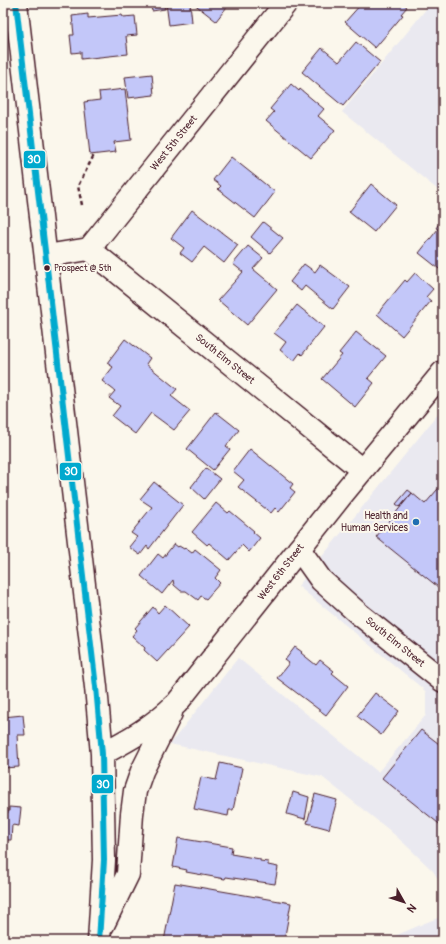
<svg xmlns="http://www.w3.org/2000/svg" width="446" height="944" font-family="Pangolin,sans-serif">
<rect width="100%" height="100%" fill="#fbf7ec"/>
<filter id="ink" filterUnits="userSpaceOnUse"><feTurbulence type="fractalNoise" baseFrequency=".025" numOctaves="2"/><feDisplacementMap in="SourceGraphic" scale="8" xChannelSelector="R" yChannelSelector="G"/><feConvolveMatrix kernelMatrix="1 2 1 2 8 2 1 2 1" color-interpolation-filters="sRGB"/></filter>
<g filter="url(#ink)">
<!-- built -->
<path fill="#eae9f0" d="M431,3H443V194L342,112Z
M443,408V887L433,871L408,847L388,829L322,777L170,744L238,658L378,772L426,715V692L422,688L298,586Z
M443,916V941H383L425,923Z"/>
<!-- building -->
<path fill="#c3c7f9" stroke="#4a1f2b" d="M150,3H164L165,9L152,11Z
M166,3H190L192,22L169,25Z
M193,3H230L216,21Z
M362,3H402L407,7L401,14L403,15L375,48L345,22Z
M88,14V18L122,15L123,17L135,16L137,35L126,36L128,54L81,59V52L72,53L70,35H74L72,16Z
M356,42L380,62L343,106L302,72L322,48L339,62Z
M152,74L154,95L128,98L125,77Z
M291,84L299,91L300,89L324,109L318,116L335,130L311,158L266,121L274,112L270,109Z
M125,89L131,140L114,142L116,152L90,155L84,102L100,100L99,92Z
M231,157L275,192L255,218L218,189L221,186L213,180Z
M371,184L396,205L374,232L349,212Z
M192,210L238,245L224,263L204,247L192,262L180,253L184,248L171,238Z
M443,218V272L419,253L438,229L436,228Z
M263,222L283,238L270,253L251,237Z
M248,246L263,258L253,269L277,289L247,325L218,300L243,272L233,264Z
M304,264L315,272L320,265L350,287L333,309L305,286L301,291L290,282Z
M415,273L433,289L426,297L431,301L402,336L377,314L405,280L407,282Z
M297,305L324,327L302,355L300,353L294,361L280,350L286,342L274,333Z
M356,332L386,356L368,378L374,383L355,407L322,379L342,355L339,353Z
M125,339L150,358L146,364L177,389L171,396L190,411L174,430L151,413L135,434L112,416L120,406L109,398L115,391L102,381L113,367L107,363Z
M216,412L239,430L226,446L230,449L213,470L187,449Z
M250,449L293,484L290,488L295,492L279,512L275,508L271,513L238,487L244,480L233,471Z
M206,468L220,479L204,499L191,487Z
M154,482L183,505L149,549L147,546L140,555L129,547L137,537L131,533L152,507L140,499Z
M443,483V591L376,537L412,493L425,504Z
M408,490L412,493L400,507L396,504Z
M216,503L228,513L230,511L254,531L253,532L260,538L249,552L242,545L229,560L209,543L207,545L192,532Z
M174,544L178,547L179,546L184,549L185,548L192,553L195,549L221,570L215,578L220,583L206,599L201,596L198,600L186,591H181L174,585L173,580L162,594L141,576L158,554L163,558Z
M165,605L189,627L157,662L144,650L145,648L132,636L137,630L135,628L153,607L158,613Z
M295,647L302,652L301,653L316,665L320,660L334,671L332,673L348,686L326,715L277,678L289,663L285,660Z
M375,693L399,711L381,735L357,716Z
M23,715L25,735H17L19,767L3,768V717Z
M421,730L443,747V827L382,778Z
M220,763L242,768L233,810H229L228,816L194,809L201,777L216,780Z
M293,792L309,797L305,819L287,814Z
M315,794L337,800L329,829L307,823Z
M9,807L21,808L19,826L12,825L11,840H3V811L9,812Z
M178,838L232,847L231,854L260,859V861L268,862V865L278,867L275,884L226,877L225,879L186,872L187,870L173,867Z
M175,883L291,903L284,941H164Z"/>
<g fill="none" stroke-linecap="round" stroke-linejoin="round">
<!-- street casing -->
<g stroke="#4a1f2b" stroke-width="25">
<path id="street" d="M89,249L362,470
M46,256L89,249L286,3
M299,549L321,580L359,614L443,681"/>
</g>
<!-- secondary casing -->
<g stroke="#4a1f2b" stroke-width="25">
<path id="secondary" d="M16,3L96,687L102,754L104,860L99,941
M102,754C132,738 152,727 177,703L341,496L443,372
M103,925L128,874L132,814L135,791L142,771L171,713"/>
</g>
<!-- path -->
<path stroke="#4a1f2b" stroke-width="2.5" stroke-dasharray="4 3" stroke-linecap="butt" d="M82,205L78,186L94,155"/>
<!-- street -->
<use href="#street" stroke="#fbf7ec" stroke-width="22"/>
<!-- secondary -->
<use href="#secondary" stroke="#fbf7ec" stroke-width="22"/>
<!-- bus-1 casing -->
<g stroke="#fbf7ec" stroke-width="9">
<path id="bus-1" d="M16,3L96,687L102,754L104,860L99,941"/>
</g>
<!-- bus-1 -->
<use href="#bus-1" stroke="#00a9ce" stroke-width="6"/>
</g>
</g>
<!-- markers -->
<circle fill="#4a1f2b" stroke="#fbf7ec" stroke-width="1.5" cx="47" cy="268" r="3.5"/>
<circle fill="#1f6fb2" stroke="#fbf7ec" stroke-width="1.5" cx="416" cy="522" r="4"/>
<g text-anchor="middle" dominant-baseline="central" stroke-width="4" stroke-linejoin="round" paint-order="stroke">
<!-- bus labels -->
<g font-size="9" fill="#4a1f2b" stroke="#fbf7ec" text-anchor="start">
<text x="54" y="268">Prospect @ 5th</text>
</g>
<!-- street labels -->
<g font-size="10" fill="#4a1f2b" stroke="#fbf7ec">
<text transform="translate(174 143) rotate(-51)">West 5th Street</text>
<text transform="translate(225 359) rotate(39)">South Elm Street</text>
<text transform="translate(281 572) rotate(-52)">West 6th Street</text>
<text transform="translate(395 642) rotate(39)">South Elm Street</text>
</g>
<!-- poi labels -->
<g font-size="10" fill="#4a1f2b" stroke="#fbf7ec" text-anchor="end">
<text x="408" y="516">Health and<tspan x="408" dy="12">Human Services</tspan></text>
</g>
</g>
<g stroke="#fbf7ec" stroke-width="1.5">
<rect x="23" y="150" width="23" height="19" rx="4" fill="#00a9ce"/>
<rect x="59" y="462" width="23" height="19" rx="4" fill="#00a9ce"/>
<rect x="91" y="774" width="23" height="20" rx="4" fill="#00a9ce"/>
</g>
<g font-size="11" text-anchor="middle" font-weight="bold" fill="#fff">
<text x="34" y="163">30</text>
<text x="71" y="475">30</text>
<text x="103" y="788">30</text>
</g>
<!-- margin -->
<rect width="446" height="944" fill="none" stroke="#fbf7ec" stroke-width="16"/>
<rect x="8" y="8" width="430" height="928" fill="none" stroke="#4a1f2b" stroke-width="1.5" filter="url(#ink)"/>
<!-- north arrow -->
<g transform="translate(404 902) rotate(129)" stroke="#fbf7ec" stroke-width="3" paint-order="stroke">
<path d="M0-3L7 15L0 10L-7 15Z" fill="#4a1f2b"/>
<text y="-6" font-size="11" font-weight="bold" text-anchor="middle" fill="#4a1f2b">N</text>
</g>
</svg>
